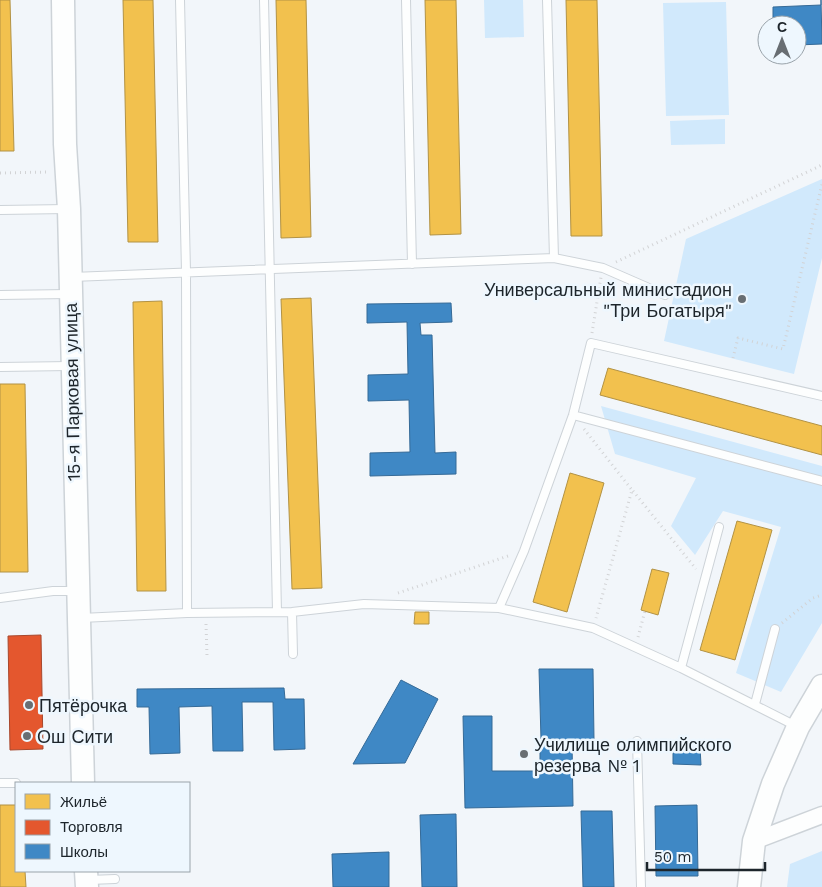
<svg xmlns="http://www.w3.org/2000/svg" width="822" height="887" font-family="'Work Sans',sans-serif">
<rect width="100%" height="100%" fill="#f2f6fa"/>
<!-- green -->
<path fill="#d1e9fc" d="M484,0H523L524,37L485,38Z
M726,2L729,115L666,116L663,3Z
M725,119V144L671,145L670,121Z
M822,179V258L794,374L664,341L686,239Z
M601,406L822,466V623L781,692L736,673L781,527L723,511L695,555L671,526L696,478L615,454Z
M822,851V887H787L790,864Z"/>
<!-- homes -->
<path fill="#f2c14e" stroke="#b29244" d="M0,0H10L14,151H0Z
M123,0H153L158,242H128Z
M276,0H306L311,237L281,238Z
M425,0H456L461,234L430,235Z
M566,0H597L602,236H571Z
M311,298L322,588L292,589L281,299Z
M162,301L166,591H137L133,302Z
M608,368L822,426V455L600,395Z
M0,384H25L28,572H0Z
M570,473L604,483L567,612L533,602Z
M737,521L772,530L735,660L700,650Z
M652,569L669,573L658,615L641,610Z
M415,612H429V624H414Z
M0,805H16V871H25L26,887H0Z"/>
<!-- shops -->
<path fill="#e4572e" stroke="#a8482d" d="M41,635L43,749L10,750L8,636Z"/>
<!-- schools -->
<path fill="#3f88c5" stroke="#356a97" d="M821,0L822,44L797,45V25H773V7L821,5Z
M451,303L452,322L420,323L421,335H432L435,453L456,452V474L370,476V453L410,452L409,400L368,401V375L408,374L407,322L367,323V304Z
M539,669H593L594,740L541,739Z
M401,680L438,699L405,763L353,764Z
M284,688L285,699H304L305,749L274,750L273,702H242L243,751H213L212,706L179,707L180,753L150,754L149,707H137V689Z
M463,716H492V771H540V742H572L573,806L465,808Z
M700,747L701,765L673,764V748Z
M697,805L698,876H656L655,806Z
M581,811H612L614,887H583Z
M456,814L457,887H422L420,815Z
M389,852V887H333L332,854Z"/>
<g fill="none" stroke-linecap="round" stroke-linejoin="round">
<!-- lane casing -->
<g stroke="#cdd3d8" stroke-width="10">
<path id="lane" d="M180,0L186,272L187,613
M264,0L277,612
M406,0L412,264
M0,210L67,209
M554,258L603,268L665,295
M72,277L554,258L547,0
M0,295L68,294
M0,367L70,366
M573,415L822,481
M0,598L53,591H78
M499,608L524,551L573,415L591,343L822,396
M292,612L293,654
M81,618L187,613L292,612L364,604L499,608L593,628L681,668L796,726
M681,668L719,527
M755,704L775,629
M637,741L641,887
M0,783H16
M89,880L115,879"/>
</g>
<!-- street casing -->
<g stroke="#cdd3d8" stroke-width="19">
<path id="street" d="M754,841L822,815"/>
</g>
<!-- secondary casing -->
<g stroke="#cdd3d8" stroke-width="25">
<path id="secondary" d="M63,0L65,144L69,209L83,783
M86,871L87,887
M749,887L754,841L773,784L798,727L822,686"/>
</g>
<!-- path -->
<path stroke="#d2d3d5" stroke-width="3" stroke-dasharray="1 4" stroke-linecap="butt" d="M0,173L48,172
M616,262L822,165
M592,333L601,277
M733,358L738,338L783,349L822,184
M584,429L632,490L596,618
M633,491L696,569
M398,593L511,555
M782,623L813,598L822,595
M206,624L207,656
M638,637L645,611"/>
<!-- lane -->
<use href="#lane" stroke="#fdfefe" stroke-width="8"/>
<!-- street -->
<use href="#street" stroke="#fdfefe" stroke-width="16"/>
<!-- secondary -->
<use href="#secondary" stroke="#fdfefe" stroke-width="22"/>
</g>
<!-- markers -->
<g fill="#686e73" stroke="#eef7fe" stroke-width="2">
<circle cx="742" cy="299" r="5"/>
<circle cx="29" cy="705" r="5"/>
<circle cx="27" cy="736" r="5"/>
<circle cx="524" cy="754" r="5"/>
</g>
<g text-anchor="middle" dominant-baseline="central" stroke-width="5" stroke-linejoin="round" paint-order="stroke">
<!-- poi labels -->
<g font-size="18" fill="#1d252b" stroke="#eef7fe" text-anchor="start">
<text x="732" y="289" text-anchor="end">Универсальный министадион<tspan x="732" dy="21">"Три Богатыря"</tspan></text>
<text x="39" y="705">Пятёрочка</text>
<text x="37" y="736">Ош Сити</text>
<text x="534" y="744">Училище олимпийского<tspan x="534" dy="21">резерва № 1</tspan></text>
</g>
<!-- street labels -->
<g font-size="18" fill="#1d252b" stroke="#eef7fe">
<text transform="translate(72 392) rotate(-91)">15-я Парковая улица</text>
</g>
</g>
<!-- legend -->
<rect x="15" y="782" width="175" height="90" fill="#eef7fe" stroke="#9aa3aa"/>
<rect x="25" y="794" width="25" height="15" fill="#f2c14e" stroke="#9aa3aa"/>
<text x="60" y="807" font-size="15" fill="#1d252b">Жильё</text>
<rect x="25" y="820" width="25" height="15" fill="#e4572e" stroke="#9aa3aa"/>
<text x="60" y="832" font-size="15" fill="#1d252b">Торговля</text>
<rect x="25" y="844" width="25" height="15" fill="#3f88c5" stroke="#9aa3aa"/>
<text x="60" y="857" font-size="15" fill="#1d252b">Школы</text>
<!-- north arrow -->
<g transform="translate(782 40)"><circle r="24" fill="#eef7fe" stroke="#9aa3aa"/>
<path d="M0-4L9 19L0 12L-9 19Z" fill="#686e73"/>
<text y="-8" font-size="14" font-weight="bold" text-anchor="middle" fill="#1d252b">С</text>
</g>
<!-- scale -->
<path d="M647 862v8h118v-8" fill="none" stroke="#1d252b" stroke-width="2.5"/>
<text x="654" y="862" font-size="15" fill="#1d252b" stroke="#eef7fe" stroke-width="4" paint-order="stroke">50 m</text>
</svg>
